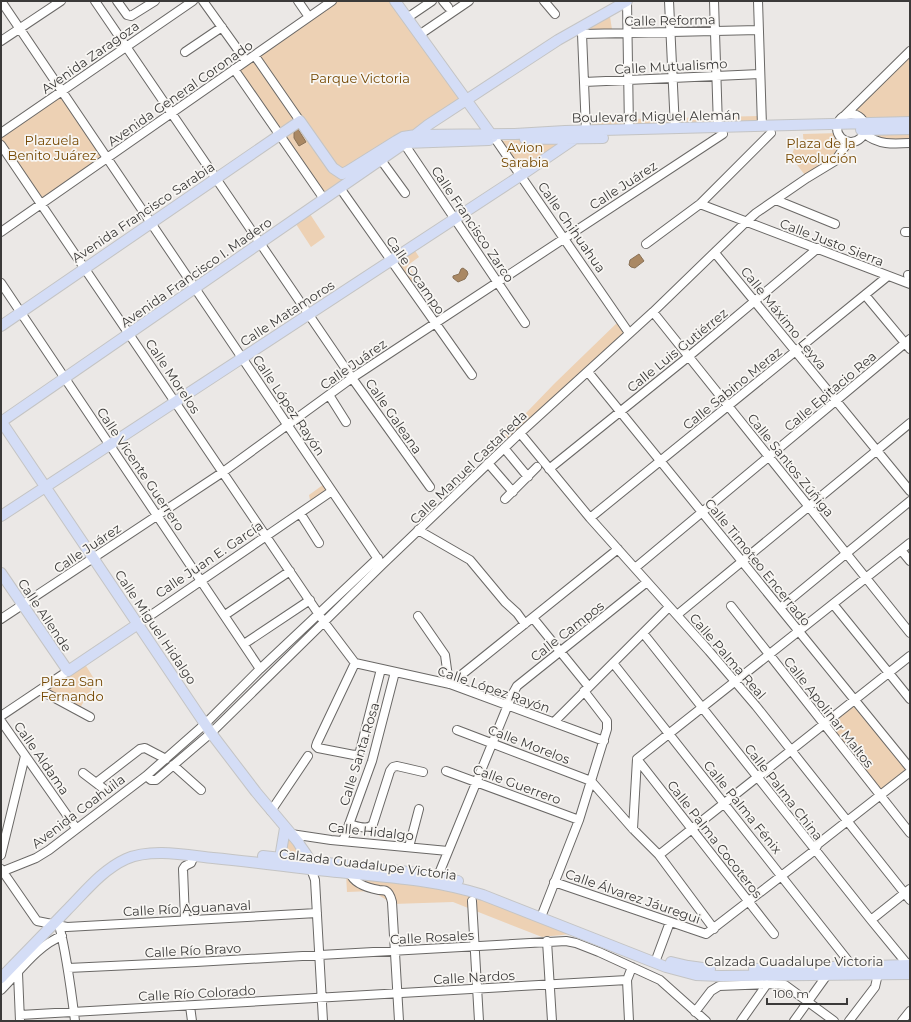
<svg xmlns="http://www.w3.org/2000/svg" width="911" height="1022" font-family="Montserrat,sans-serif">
<rect width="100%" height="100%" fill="#ebe8e6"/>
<!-- green -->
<path fill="#edd1b4" d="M334,1H396L468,102L326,200L236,70Z
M609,10L613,36L583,37L579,27Z
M910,56V120H867L858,114L856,108Z
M63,91L108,159L42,205L1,144V134Z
M759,116V126L592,131V120Z
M910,130V139L878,140L874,137L873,133Z
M840,133L843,140L854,146L840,159L808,179L791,157L794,149L804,148L803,134Z
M577,138L520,175L496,141Z
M310,214L325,237L311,247L296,224Z
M412,246L419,257L408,265L417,279L409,285L391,260Z
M621,319L631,333L519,436L499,441L554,384Z
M327,482L332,491L311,505L309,495Z
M83,661L96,682L78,711L39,691Z
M857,700L910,767L880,796L824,725Z
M286,830L307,856L281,857Z
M346,874L441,884L571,934L542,937L453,902L393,904L372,891L347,892Z"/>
<!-- water -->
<path fill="#aa8863" stroke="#897156" d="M298,129L306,142L299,146L294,138V132Z
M639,254L644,261L635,268L631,267L629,265L630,260Z
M463,268L467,271L468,274L465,279L458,282L453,278V276L459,274L461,269Z"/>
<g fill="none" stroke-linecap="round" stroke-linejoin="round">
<!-- minor casing -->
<g stroke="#6a6866" stroke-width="10">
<path id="minor" d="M1,1L382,565
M95,1L352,378L430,487
M117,1L127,15L131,16L155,1
M203,1L246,61
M298,1L309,17
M443,1L448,7
M544,1L555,14
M627,1L629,130
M669,1L675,129
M714,1L718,127
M758,1L762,126
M407,18L432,1
M580,30L582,34L586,131
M582,34L759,30
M419,35L469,1
M1,41L61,1
M185,52L222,27
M255,56L300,121
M234,69L324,199
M584,82L760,74
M837 128a14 14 0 1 1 28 0a14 14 0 1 1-28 0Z
M844,116L910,51
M1,133L193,1
M865,134C878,145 893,144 910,143
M403,138L407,148L525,323
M496,140L629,333
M1,145L324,622L355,663L450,684L604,741
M381,160L405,193
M340,188L472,375
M776,200L835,224
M700,204L910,284
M1,232L332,1
M905,232H910
M646,244L700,204L771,133
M715,253L910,491
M908,275H910
M1,283L260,669
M865,295L910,349
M653,312L910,633
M588,372L910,768
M329,395L346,422
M520,433L590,518L709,651L756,706L910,900
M504,448L528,477
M488,463L513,492
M549,469L688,357L818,248
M505,499L537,467
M300,513L319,543
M590,518L888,276
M418,530L470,560L505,602L517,613L525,624
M901,550L910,561
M635,568L910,339
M833,604L910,699
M731,606L910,833
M780,608L910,501
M225,615L290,571
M677,615L910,423
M418,616L445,655L449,684
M533,618L589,687
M1,619L223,472L352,378L723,134
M138,624L332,491
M643,633L871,920L908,965
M244,644L310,600
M355,663L317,743L316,746L318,748L354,755L359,754L360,751L381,669
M613,663L853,967
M450,684L618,549
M40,690L90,717
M1,716L68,671
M1,721L76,828
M554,722L669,607
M457,730L591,781L633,829L659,855L714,929
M637,759L774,934
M173,765L201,790
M446,771L579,820
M83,773L104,789
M146,776L151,780H156L211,733L382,565L520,433L653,312L746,222L756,213L807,178L835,161L848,142
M96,783L140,749L145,748L166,759
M271,811L308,756
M349,824C357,826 368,831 373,824L390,771L393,767L397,766L423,772
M633,829L637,759L910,543
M291,834L331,840L448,851
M343,841L372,761L395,672
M409,847L419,809
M1,855L25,756
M659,855L910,656
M1,869L37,921L67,927L317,913
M311,869L315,880L323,1021
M1,872L36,858L49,850L146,776L205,724L260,669L378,558
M350,873C354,884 368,888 379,890C382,890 384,890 386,891C390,893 391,898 392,902L399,1021
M438,876L512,695L517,686L647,582
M554,882L706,934L815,850L818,844L910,772
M472,901L479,1021
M543,912L579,820L607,729V721L584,691
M185,919L183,869L185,866L191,863L194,856
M871,920L910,889
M59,925C67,956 71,989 75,1021
M547,941L552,1021
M657,957L670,922
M68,968L196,962L566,941L576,943L599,952L660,980L706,1021
M18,973L20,1021
M1,990C19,972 38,945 62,936
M190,1006L192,1021
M695,1012L711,991L719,986L767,984L785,985L834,1021
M20,1015L627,980
M629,1021L627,980L632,967
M741,1021L767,984
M794,1021L827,975
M849,1021L875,987L878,974
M902,1021L910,1011"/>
</g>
<!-- major casing -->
<g stroke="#c4c4c4" stroke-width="12">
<path id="major" d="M395,1L493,137
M861,130L910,129
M525,139L603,138
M405,143L489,140
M1,326L300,121L333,168L342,174L348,171L396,141L403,137L416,135L515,134L565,131L910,122
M1,421L211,733L256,792L298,842C302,850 309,855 311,865
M1,422L405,143L428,125L558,40L627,1
M1,516L520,176L586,131
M1,573L68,671L138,624
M263,856L427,874L458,881
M280,858L285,828
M671,962L688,966L710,969
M754,969L910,965
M1,978C23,955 45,933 67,910C85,892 102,870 126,859C151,848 186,855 213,858C245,861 277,865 309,869C367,876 427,877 483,895L666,967L696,975L721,976L910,974"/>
</g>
<!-- minor -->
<use href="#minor" stroke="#fff" stroke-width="8"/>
<!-- major -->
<use href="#major" stroke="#d4ddf6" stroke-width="10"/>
</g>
<g text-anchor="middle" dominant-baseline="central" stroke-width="3.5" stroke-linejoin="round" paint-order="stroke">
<!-- street labels -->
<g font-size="13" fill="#3b3a39" stroke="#f8f6f3">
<text transform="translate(670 20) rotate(-1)">Calle Reforma</text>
<text transform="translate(90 57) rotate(-35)">Avenida Zaragoza</text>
<text transform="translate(671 66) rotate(-3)">Calle Mutualismo</text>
<text transform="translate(180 93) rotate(-35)">Avenida General Coronado</text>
<text transform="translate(656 116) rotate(-1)">Boulevard Miguel Alemán</text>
<text transform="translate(623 185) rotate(-33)">Calle Juárez</text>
<text transform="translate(143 212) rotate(-34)">Avenida Francisco Sarabia</text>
<text transform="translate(473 224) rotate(56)">Calle Francisco Zarco</text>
<text transform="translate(572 227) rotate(55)">Calle Chihuahua</text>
<text transform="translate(832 242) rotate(21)">Calle Justo Sierra</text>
<text transform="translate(196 272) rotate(-35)">Avenida Francisco I. Madero</text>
<text transform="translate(416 275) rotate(55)">Calle Ocampo</text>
<text transform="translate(287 313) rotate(-33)">Calle Matamoros</text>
<text transform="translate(784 318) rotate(51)">Calle Máximo Leyva</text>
<text transform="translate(677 350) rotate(-39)">Calle Luis Gutiérrez</text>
<text transform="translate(353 364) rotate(-35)">Calle Juárez</text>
<text transform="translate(173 376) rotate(56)">Calle Morelos</text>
<text transform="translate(732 388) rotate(-39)">Calle Sabino Meraz</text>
<text transform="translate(830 391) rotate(-40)">Calle Epitacio Rea</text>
<text transform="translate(289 405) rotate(56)">Calle López Rayón</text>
<text transform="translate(394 416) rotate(55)">Calle Galeana</text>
<text transform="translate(791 465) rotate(51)">Calle Santos Zúñiga</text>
<text transform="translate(468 467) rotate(-44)">Calle Manuel Castañeda</text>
<text transform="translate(141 469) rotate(56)">Calle Vicente Guerrero</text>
<text transform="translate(87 548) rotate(-34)">Calle Juárez</text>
<text transform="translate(209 559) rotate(-34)">Calle Juan E. García</text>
<text transform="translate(758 562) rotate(51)">Calle Timoteo Encerrado</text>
<text transform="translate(45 615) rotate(56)">Calle Allende</text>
<text transform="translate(156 627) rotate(56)">Calle Miguel Hidalgo</text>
<text transform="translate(567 631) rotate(-38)">Calle Campos</text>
<text transform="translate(728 656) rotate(49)">Calle Palma Real</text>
<text transform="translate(494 689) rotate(19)">Calle López Rayón</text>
<text transform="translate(829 712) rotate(52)">Calle Apolinar Maltos</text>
<text transform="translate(529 744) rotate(21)">Calle Morelos</text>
<text transform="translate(359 754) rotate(-73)">Calle Santa Rosa</text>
<text transform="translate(42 758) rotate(55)">Calle Aldama</text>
<text transform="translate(517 784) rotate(20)">Calle Guerrero</text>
<text transform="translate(784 792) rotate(52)">Calle Palma China</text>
<text transform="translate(743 807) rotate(51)">Calle Palma Fénix</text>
<text transform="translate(78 811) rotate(-37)">Avenida Coahuila</text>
<text transform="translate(371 831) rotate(6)">Calle Hidalgo</text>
<text transform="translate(715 839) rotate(52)">Calle Palma Cocoteros</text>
<text transform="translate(368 864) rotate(7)">Calzada Guadalupe Victoria</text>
<text transform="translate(633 896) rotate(19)">Calle Álvarez Jáuregui</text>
<text transform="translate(187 908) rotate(-3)">Calle Río Aguanaval</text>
<text transform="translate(432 937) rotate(-3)">Calle Rosales</text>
<text transform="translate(193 950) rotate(-3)">Calle Río Bravo</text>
<text x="794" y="961">Calzada Guadalupe Victoria</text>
<text transform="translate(474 977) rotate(-3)">Calle Nardos</text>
<text transform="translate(197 993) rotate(-3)">Calle Río Colorado</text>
</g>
<!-- park labels -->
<g font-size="13" fill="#744701" stroke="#f8f6f3">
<text x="360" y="78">Parque Victoria</text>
<text x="52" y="140">Plazuela<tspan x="52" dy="15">Benito Juárez</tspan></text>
<text x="821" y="143">Plaza de la<tspan x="821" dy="15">Revolución</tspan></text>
<text x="525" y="147">Avion<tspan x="525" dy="15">Sarabia</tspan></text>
<text x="72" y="681">Plaza San<tspan x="72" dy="15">Fernando</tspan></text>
</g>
</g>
<!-- border -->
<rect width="911" height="1022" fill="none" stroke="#3b3a39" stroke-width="4"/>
<!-- scale -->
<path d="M767 998v6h80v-6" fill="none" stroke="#3b3a39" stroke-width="2"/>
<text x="773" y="998" font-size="12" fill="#3b3a39" stroke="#f8f6f3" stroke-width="3" paint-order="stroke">100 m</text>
</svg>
